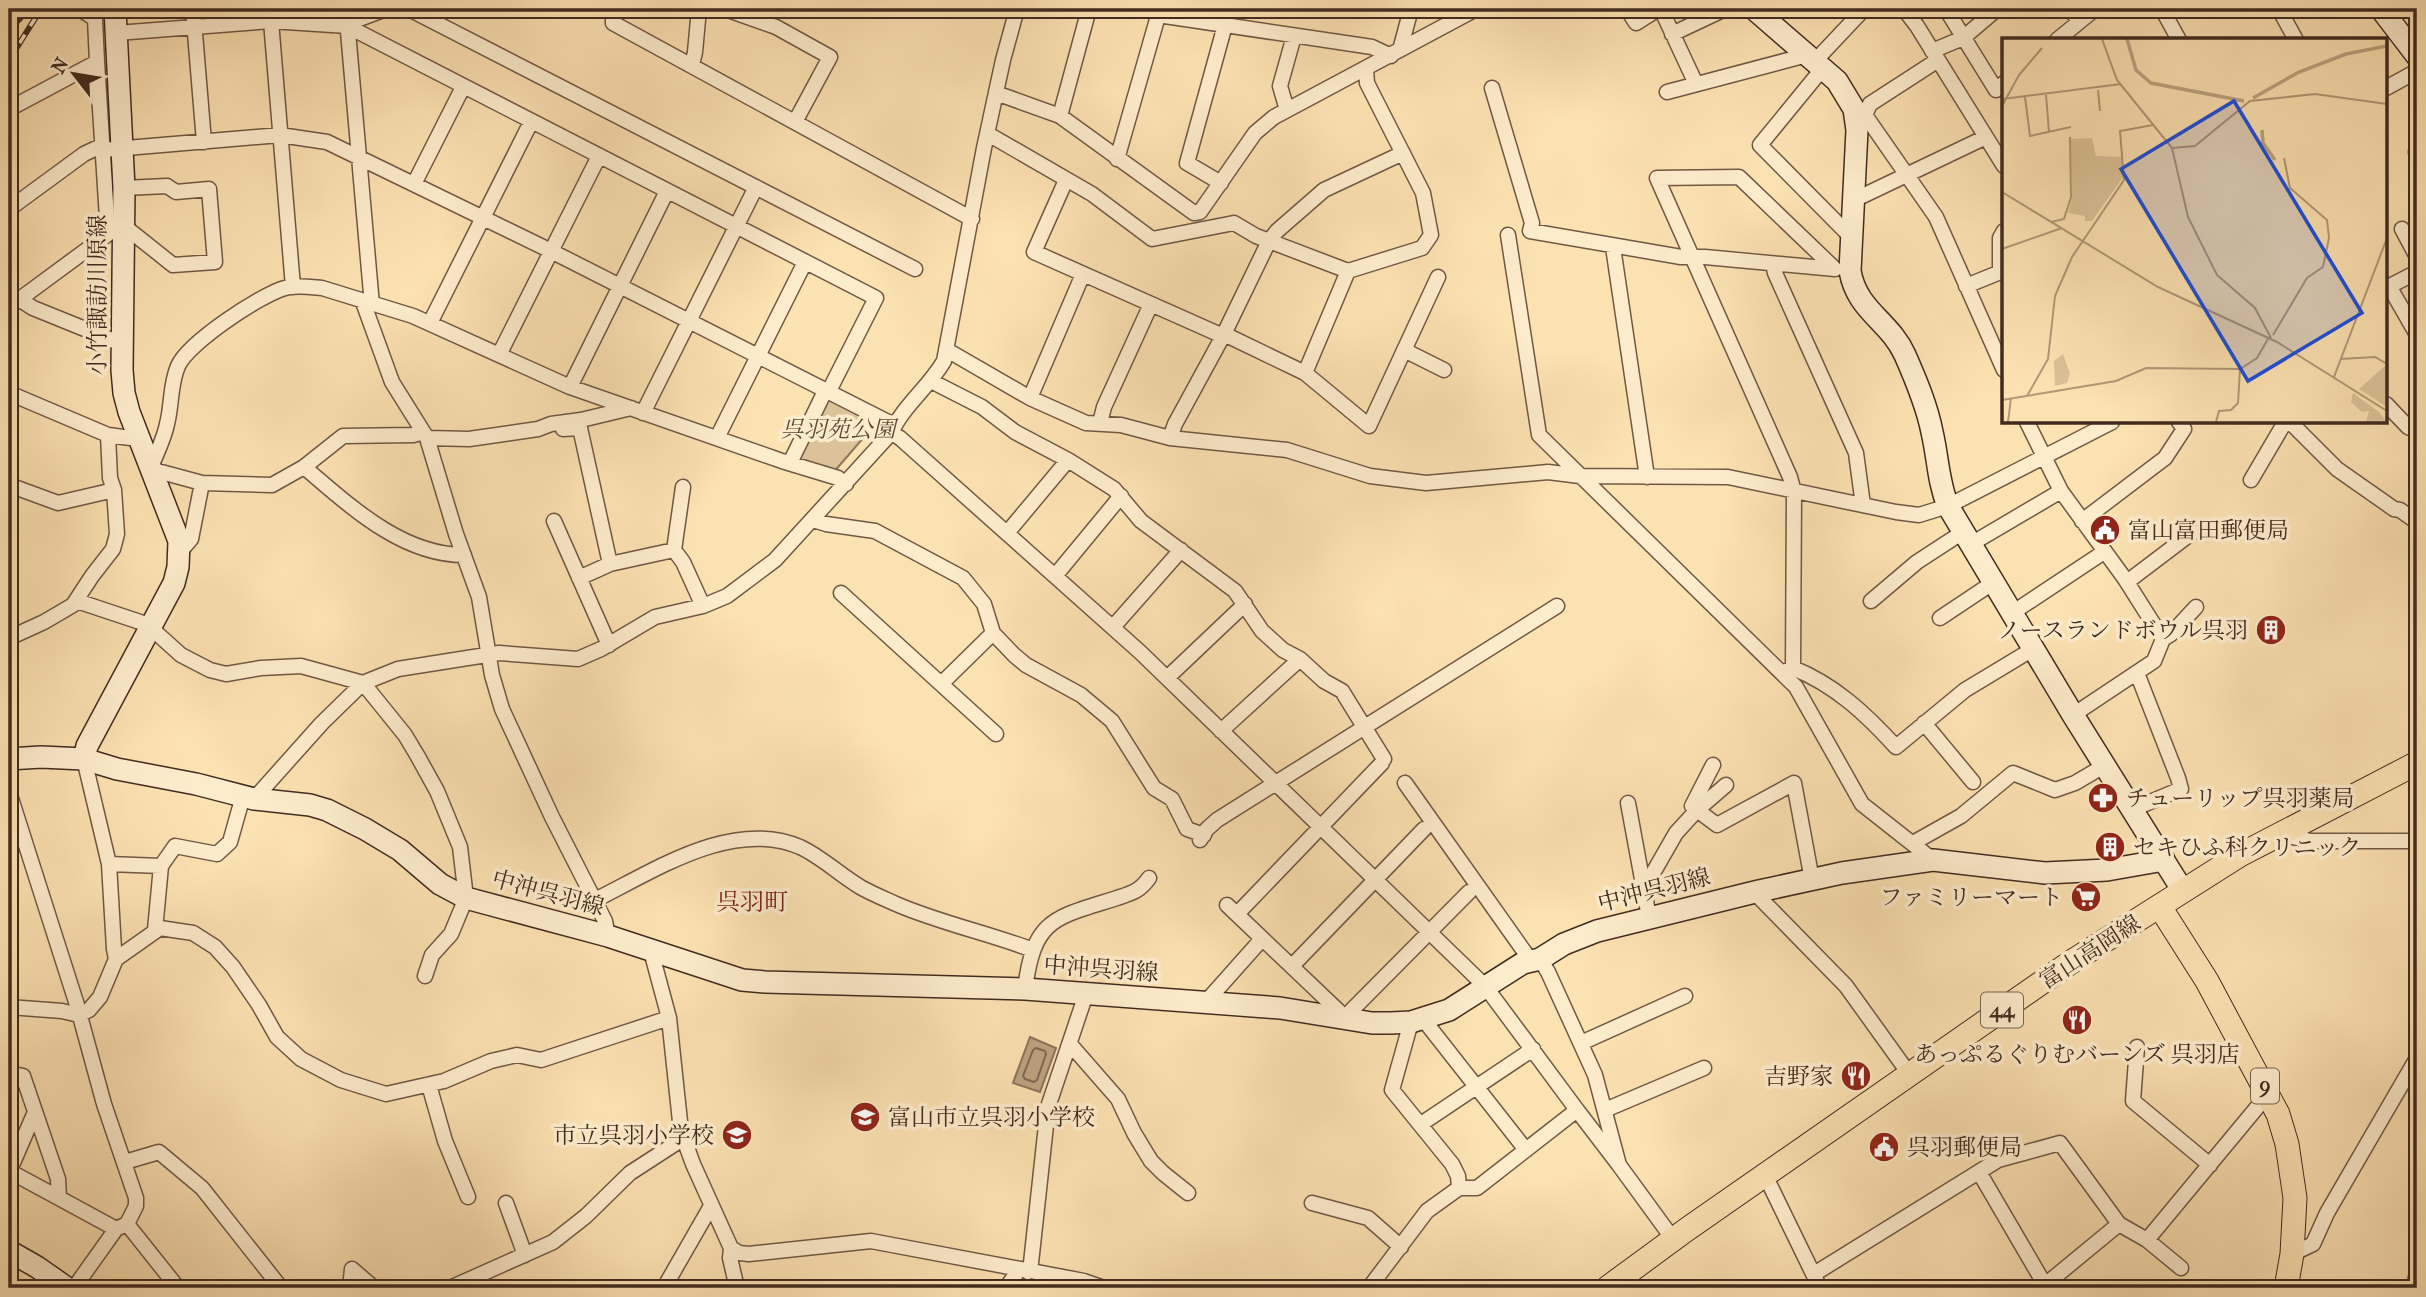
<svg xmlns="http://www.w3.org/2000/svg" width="2426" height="1297" font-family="'IM FELL French Canon','Noto Serif JP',serif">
<rect width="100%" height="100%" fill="#fce1b1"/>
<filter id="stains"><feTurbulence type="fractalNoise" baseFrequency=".00286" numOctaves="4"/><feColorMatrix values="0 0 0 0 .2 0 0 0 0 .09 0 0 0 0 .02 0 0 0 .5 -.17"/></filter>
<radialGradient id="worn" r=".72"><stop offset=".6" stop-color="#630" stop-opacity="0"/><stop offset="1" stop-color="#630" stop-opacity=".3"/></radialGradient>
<!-- green -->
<path fill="#dcc298" stroke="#8e765c" stroke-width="2" d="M832,398L877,422L833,473L798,462L826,401Z"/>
<!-- water -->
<path fill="#bca380" stroke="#8b735a" stroke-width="2" d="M1030,1037L1056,1048L1040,1092L1013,1083Z"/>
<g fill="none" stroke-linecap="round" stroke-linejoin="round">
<!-- shore -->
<path stroke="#7e6750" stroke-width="2" d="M1036,1048L1045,1051L1046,1054L1037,1080L1034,1082L1025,1079L1023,1076L1033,1050Z"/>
<!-- street casing -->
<g stroke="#705844" stroke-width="17">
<path id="street" d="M80,9L95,19L97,62
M193,9L204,142
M270,9L293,287
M346,9L372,305
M409,9L915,269
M613,9V23L972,219
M725,9L776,27L830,57L795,122
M992,9L1017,11L1025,9
M1627,9L1636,23L1658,9
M1661,9L1696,84
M1904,9L1917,26L2004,166
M1946,9L1996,90L2004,83
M2069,9L2080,21
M2162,9L2179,40
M2279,9L2296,40
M1158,15L1372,47L1391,56
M347,26L354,21L386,9
M117,33L271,21L347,26L876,298L829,391
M1672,34L1725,9
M2057,40L2095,9
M1400,50L1411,9
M1932,51L1963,38L1997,9
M1815,61L1864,9
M692,65L695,52L699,9
M1823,68L1760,145L1852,238
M1492,88L1532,223L1530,231L1681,257H1705L1835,269
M2386,88L2417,71
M1667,92L1807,55
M996,93L1060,116L1194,213L1200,212L1255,133L1274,117L1476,9
M9,109L97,62L108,234L9,307
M1854,109L1865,115L1936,217L2004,370
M1287,110L1280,86L1294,36
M1865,115L1870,104L1938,60
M1060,116L1089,9
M988,134L1092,194L1152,239L1234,223L1256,236L1348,271L1422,248L1431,235L1423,193L1367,83L1366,69
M103,150L280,135L327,142L551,251L894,425
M2416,152L2417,154
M1117,159L1160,9
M1066,180L1034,252L1223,336
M1221,183L1187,163L1225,25
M414,184L463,87
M124,188L167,186L176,192L209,189L215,262L173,265L124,226
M1854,200L1986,137
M9,209L84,154L103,145
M2402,229L2417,257
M1508,235L1539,435L1796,687L1862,804L1933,860
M1613,247L1647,477
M1773,264L1775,273L1856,453L1863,505
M1966,286L1998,273L2000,269V238L2004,231
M2389,286L2416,333
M2386,288L2417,272
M19,299L33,308L122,344
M363,302L392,382L427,438L456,534L479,597L492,675L502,709L552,817L605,921L608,936
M430,323L531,122
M1224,334L1305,373L1369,426L1438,277
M947,350L1030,398L1086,423L1121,425L1170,438L1287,450L1370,476L1426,483L1548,472L1580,476L1728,477L1896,512L1919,515L1948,506L2112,422
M1404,350L1444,370
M499,355L599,156
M1305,373L1348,271
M931,381L982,407L1015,432L1068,460L1114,489L1141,521L1235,591L1262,631L1283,650L1300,659L1324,681L1342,691L1384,759
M570,387L667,191
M9,393L108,435L138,439
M1030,398L1083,274
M2386,404L2408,427L2417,431
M643,413L756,187
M2027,422L2061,491L2125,579L2163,639L2154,661L2073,715
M2290,422L2337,469L2394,509L2400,510L2417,522
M1100,423L1104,407L1151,304
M563,429L580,428L610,564
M423,432L413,435L343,436L304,467L272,485L202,483L150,469C156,455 164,439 167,424C172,405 170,384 178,366C188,343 260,295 285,288C297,285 310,287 322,288L413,316L570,387L782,461L838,478L846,484
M891,433L900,438L1140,652L1485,986L1577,1110
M427,438L469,439L538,429L551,424L581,420L631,408
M717,438L805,262
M1170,438L1175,424L1224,334L1269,241L1277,231L1324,190L1403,153
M790,463L826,389
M304,467C349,505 401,555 464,555
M2251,480L2285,422
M9,485L58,503L114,490
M813,520L826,524L875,531L963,578L984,604L993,633L1014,655L1026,665L1081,695L1112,721L1154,788L1172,799L1187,829L1204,835
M554,521L609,645
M2082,521L2165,458L2184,429L2179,422
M1007,533L1068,460
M1971,544L2061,491
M674,550L683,487
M179,553L191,539L202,483
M1055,576L1121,496
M579,578L610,564L674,550L683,562L703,606
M2127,582L2193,532
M841,593L941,684L993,633
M77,601L152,626
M1871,601L1917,562L1963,532
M2012,613L2104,552
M1940,618L1994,582
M1113,627L1181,550
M151,628L181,655L210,670L226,674L261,668L301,666L363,683L398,669L499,653L578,659L601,649L655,617L703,606L727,596L775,560L891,433C903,406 929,387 944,361L984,148L1003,60L1017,9
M9,638L44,622L73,605L92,576L113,549L117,534L114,490L110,478L108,435
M2163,639L2171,634L2196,607
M1793,668L1794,492L1790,477L1657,178L1739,177L1835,269
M1786,671L1793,668C1835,685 1866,714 1896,747L1965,690L2033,649
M1167,678L1245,604
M941,684L996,734
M1924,723L1973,782
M1221,731L1300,659
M84,759L109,864L114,949L116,959
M1405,783L1531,961
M1726,785L1697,810L1717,825L1794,783L1812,880
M9,792L77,1005L104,1104L136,1198V1206L127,1224L116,1229L74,1288
M254,799L322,723L363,683L405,735L417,755L437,791L460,847L466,898L451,934L432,955L425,976
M1628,803L1649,917
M2131,810L2181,789L2178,778L2137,673
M2279,834L2311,841H2417
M1200,840L1207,829L1217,820L1557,606
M1913,843L1961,816L2013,773L2055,790L2075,783L2104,766
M109,864L161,866L175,846L217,854L230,842L243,796
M1645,887L1676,833L1697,810L1692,806L1713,765
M1754,892L1846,986L1910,1075
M595,900C654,871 732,818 800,847C822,857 841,876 862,888C873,894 885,899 896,904C940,923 988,933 1033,950
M1227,905L1348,1020L1350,1012L1469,892
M1237,914L1382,763
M155,930L161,866
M651,951L669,1018L681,1131L693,1164L731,1248L739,1253L749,1254L871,1241L1084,1281L1104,1288
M1540,959L1548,972L1595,1075L1619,1165L1673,1239
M1292,966L1424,829
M1025,989C1034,918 1054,918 1117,898C1132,893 1140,891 1149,878
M1205,1003L1262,939
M9,1007L62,1011L79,1015L89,1010L100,997L116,959L160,928L193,933L215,947L233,967L259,1005L277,1037L301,1059L341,1080L386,1094L444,1081L491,1061L517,1055L541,1060L669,1018
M1423,1019L1526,1150
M1411,1022L1392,1090L1452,1164L1458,1176L1459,1188
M1581,1043L1685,996
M1070,1044L1118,1099L1134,1133L1151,1161L1163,1173L1188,1193
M2137,1047L2133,1101L2210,1165
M9,1073L23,1076L58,1179L59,1198L116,1229
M429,1085L445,1141L468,1197
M1605,1110L1704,1068
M1421,1124L1533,1049
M125,1162L159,1152L202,1188L281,1288
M9,1171L59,1198
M9,1172L35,1112
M1979,1172L2045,1285
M1765,1175L1820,1288
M506,1203L525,1255
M1312,1203L1368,1218L1401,1247
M127,1224L178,1288
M2147,1240L2269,1093
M731,1248L730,1258L737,1288
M2292,1254L2313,1244L2327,1213L2417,1058
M352,1269L374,1288
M1028,1272L1031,1263L1048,1107L1086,994
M1814,1274L1998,1160L2060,1143L2119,1224L2147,1240L2181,1268
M350,1288L352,1269
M450,1288L553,1242L586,1216L630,1173L684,1138
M664,1288L711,1206
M1006,1288L1019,1270
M1369,1288L1427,1211L1459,1188H1477L1577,1110L1619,1165
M2038,1288L2045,1285L2119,1224
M2414,1288L2417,1272"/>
</g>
<!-- secondary casing -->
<g stroke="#412b20" stroke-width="24">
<path id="secondary" d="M1754,9L1837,81L1854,109L1857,130L1850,271C1857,311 1889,320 1905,355C1916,380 1927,406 1932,432C1938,457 1938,482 1948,506L2073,715L2183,891
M2381,9L2417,56
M9,759L41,757L84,759L117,769L196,784L254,799L310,805L327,810L365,829L400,850L440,884L466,898L608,936L742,980L765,982L1025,989L1280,1008L1372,1023H1391L1411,1022L1449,1010L1523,963L1540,959L1564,944L1597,931L1759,891L1842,873L1933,860L2045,873L2107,870L2164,860
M84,759L87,746L174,583L178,567L179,541L129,412L124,393L122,370L124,188L115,9
M9,1251L37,1267L67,1288"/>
</g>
<!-- primary casing -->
<g stroke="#412b20" stroke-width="25">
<path id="primary" d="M2160,907L2207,981L2278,1114L2287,1144L2295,1198L2292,1254L2286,1288
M1607,1288L1686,1230L2071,962L2240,855L2417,763"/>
</g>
<!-- street -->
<use href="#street" stroke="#fdeccc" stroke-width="14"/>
<!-- secondary -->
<use href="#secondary" stroke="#fdeccc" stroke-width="21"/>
<!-- primary -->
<use href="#primary" stroke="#fce1b1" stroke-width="23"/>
<!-- rail casing -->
<g stroke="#412b20" stroke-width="6">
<path id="rail" d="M9,30L29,9
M9,60L41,9"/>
</g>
<!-- rail -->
<use href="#rail" stroke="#fdeccc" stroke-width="3.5" stroke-dasharray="10" stroke-linecap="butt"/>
</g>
<!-- icons -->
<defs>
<g id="civic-disc" transform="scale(1.575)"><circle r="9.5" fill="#8f2418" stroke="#fdeccc"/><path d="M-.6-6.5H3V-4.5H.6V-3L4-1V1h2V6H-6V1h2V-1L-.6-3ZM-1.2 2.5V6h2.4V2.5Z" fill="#fff"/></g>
<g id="building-disc" transform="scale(1.575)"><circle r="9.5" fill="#8f2418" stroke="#fdeccc"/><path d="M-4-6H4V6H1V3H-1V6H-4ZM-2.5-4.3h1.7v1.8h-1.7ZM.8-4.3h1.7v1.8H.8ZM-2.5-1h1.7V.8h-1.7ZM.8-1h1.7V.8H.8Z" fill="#fff"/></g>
<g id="pharmacy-disc" transform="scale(1.575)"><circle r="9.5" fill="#8f2418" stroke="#fdeccc"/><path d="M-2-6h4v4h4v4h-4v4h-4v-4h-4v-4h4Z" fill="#fff"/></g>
<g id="supermarket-disc" transform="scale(1.575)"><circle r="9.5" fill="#8f2418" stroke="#fdeccc"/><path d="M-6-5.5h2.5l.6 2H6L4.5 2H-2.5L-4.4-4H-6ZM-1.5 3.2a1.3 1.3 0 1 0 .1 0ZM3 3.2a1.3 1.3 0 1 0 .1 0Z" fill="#fff"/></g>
<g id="restaurant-disc" transform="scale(1.575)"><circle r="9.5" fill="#8f2418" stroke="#fdeccc"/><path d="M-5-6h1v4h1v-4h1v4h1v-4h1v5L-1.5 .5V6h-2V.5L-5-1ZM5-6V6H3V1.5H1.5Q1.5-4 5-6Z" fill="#fff"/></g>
<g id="school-disc" transform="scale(1.575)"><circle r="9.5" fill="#8f2418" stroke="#fdeccc"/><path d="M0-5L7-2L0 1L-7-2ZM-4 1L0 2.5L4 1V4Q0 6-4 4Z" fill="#fff"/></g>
</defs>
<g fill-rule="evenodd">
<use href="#civic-disc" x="2105" y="530"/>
<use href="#building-disc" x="2271" y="630"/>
<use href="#pharmacy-disc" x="2103" y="798"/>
<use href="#building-disc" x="2110" y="847"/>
<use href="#supermarket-disc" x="2086" y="897"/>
<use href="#restaurant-disc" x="2077" y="1020"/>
<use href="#restaurant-disc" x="1856" y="1076"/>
<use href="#school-disc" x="865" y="1117"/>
<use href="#school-disc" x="737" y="1135"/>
<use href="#civic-disc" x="1884" y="1147"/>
</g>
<g text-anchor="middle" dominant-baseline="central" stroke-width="7" stroke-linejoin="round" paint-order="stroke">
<!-- shield labels -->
<g fill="#fdeccc" stroke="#796554" stroke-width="2">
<rect x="1981" y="992.5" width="42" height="35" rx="5"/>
<rect x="2251" y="1068.5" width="28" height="35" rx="5"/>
</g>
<g font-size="21" font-weight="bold" fill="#412b20">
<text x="2002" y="1010">44</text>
<text x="2265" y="1086">9</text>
</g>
<!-- street labels -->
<g font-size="23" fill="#412b20" stroke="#fdeccc">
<text transform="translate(97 295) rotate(-90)">小竹諏訪川原線</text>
<text transform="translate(1654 890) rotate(-14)">中沖呉羽線</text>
<text transform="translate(548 893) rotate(15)">中沖呉羽線</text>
<text transform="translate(2090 952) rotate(-33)">富山高岡線</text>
<text transform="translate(1101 969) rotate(4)">中沖呉羽線</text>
</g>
<!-- park labels -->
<g font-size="23" font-style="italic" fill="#604938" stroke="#fdeccc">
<text x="838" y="429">呉羽苑公園</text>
</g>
<!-- poi labels -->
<g font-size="23" fill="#412b20" stroke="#fdeccc" text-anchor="start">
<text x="2128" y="530">富山富田郵便局</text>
<text x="2248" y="630" text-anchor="end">ノースランドボウル呉羽</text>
<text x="2126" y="798">チューリップ呉羽薬局</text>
<text x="2133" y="847">セキひふ科クリニック</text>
<text x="2063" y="897" text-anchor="end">ファミリーマート</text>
<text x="2077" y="1054" text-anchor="middle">あっぷるぐりむバーンズ 呉羽店</text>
<text x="1833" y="1076" text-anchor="end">吉野家</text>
<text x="888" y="1117">富山市立呉羽小学校</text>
<text x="714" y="1135" text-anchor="end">市立呉羽小学校</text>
<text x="1907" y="1147">呉羽郵便局</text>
</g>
<!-- neighbourhood labels -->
<g font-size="24" fill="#7a1f14" stroke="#fdeccc">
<text x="752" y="902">呉羽町</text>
</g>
</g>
<!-- overview -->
<g transform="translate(2002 38)">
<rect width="385" height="385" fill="#fce1b1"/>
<path d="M90,100L94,118L121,119V139L90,183H83V178L66,175L70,160L69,101ZM61,316L68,336L65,345L53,348L52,323ZM385,326V369L357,351ZM351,355L377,374L385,384H364L367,373L360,374L349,364Z" fill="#dcc298"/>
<path fill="none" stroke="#bca380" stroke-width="3.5" d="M125,1L134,32L149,45L242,63M251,60L297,34L344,16L385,8M260,92L261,105L273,122"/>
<path fill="none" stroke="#b19877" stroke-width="2" d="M100,1L115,42L170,110L186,179L215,237L253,270L269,300M96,52L98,73M44,57L47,94M23,59L28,98L69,89M0,61L119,46M0,68L17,37L40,10M170,110L193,108L248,63L313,56L385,66M0,154L156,249L275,304L385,373M49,184L62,181L69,159L68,99M0,211L60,190M271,297L305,240L321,229L327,200L325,182L288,150L282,120M338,321L373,319L385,326M332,339L385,200M25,358L46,321L53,258L70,219L122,142L118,93L151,87M0,362L114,343L144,330L238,331L255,320L267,299M6,384L9,360M214,384L217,373L229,372L236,365L238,331"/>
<path fill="#1d4ed8" fill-opacity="0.15" stroke="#1d4ed8" stroke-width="3.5" d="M232,63L360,275L246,343L119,131Z"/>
<rect width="385" height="385" fill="none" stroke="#412b20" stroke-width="3.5"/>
</g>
<!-- margin -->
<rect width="2426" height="1297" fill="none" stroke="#fce1b1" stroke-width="35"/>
<rect x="10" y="10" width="2405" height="1276" fill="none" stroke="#412b20" stroke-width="3.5"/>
<rect x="18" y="18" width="2391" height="1262" fill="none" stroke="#412b20" stroke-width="2"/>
<!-- north arrow -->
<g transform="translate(74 74) rotate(301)" stroke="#fdeccc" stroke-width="5" paint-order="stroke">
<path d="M0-5L12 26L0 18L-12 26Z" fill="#412b20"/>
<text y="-10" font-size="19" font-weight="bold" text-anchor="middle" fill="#412b20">N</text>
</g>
<rect width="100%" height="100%" filter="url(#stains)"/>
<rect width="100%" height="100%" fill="url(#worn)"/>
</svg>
